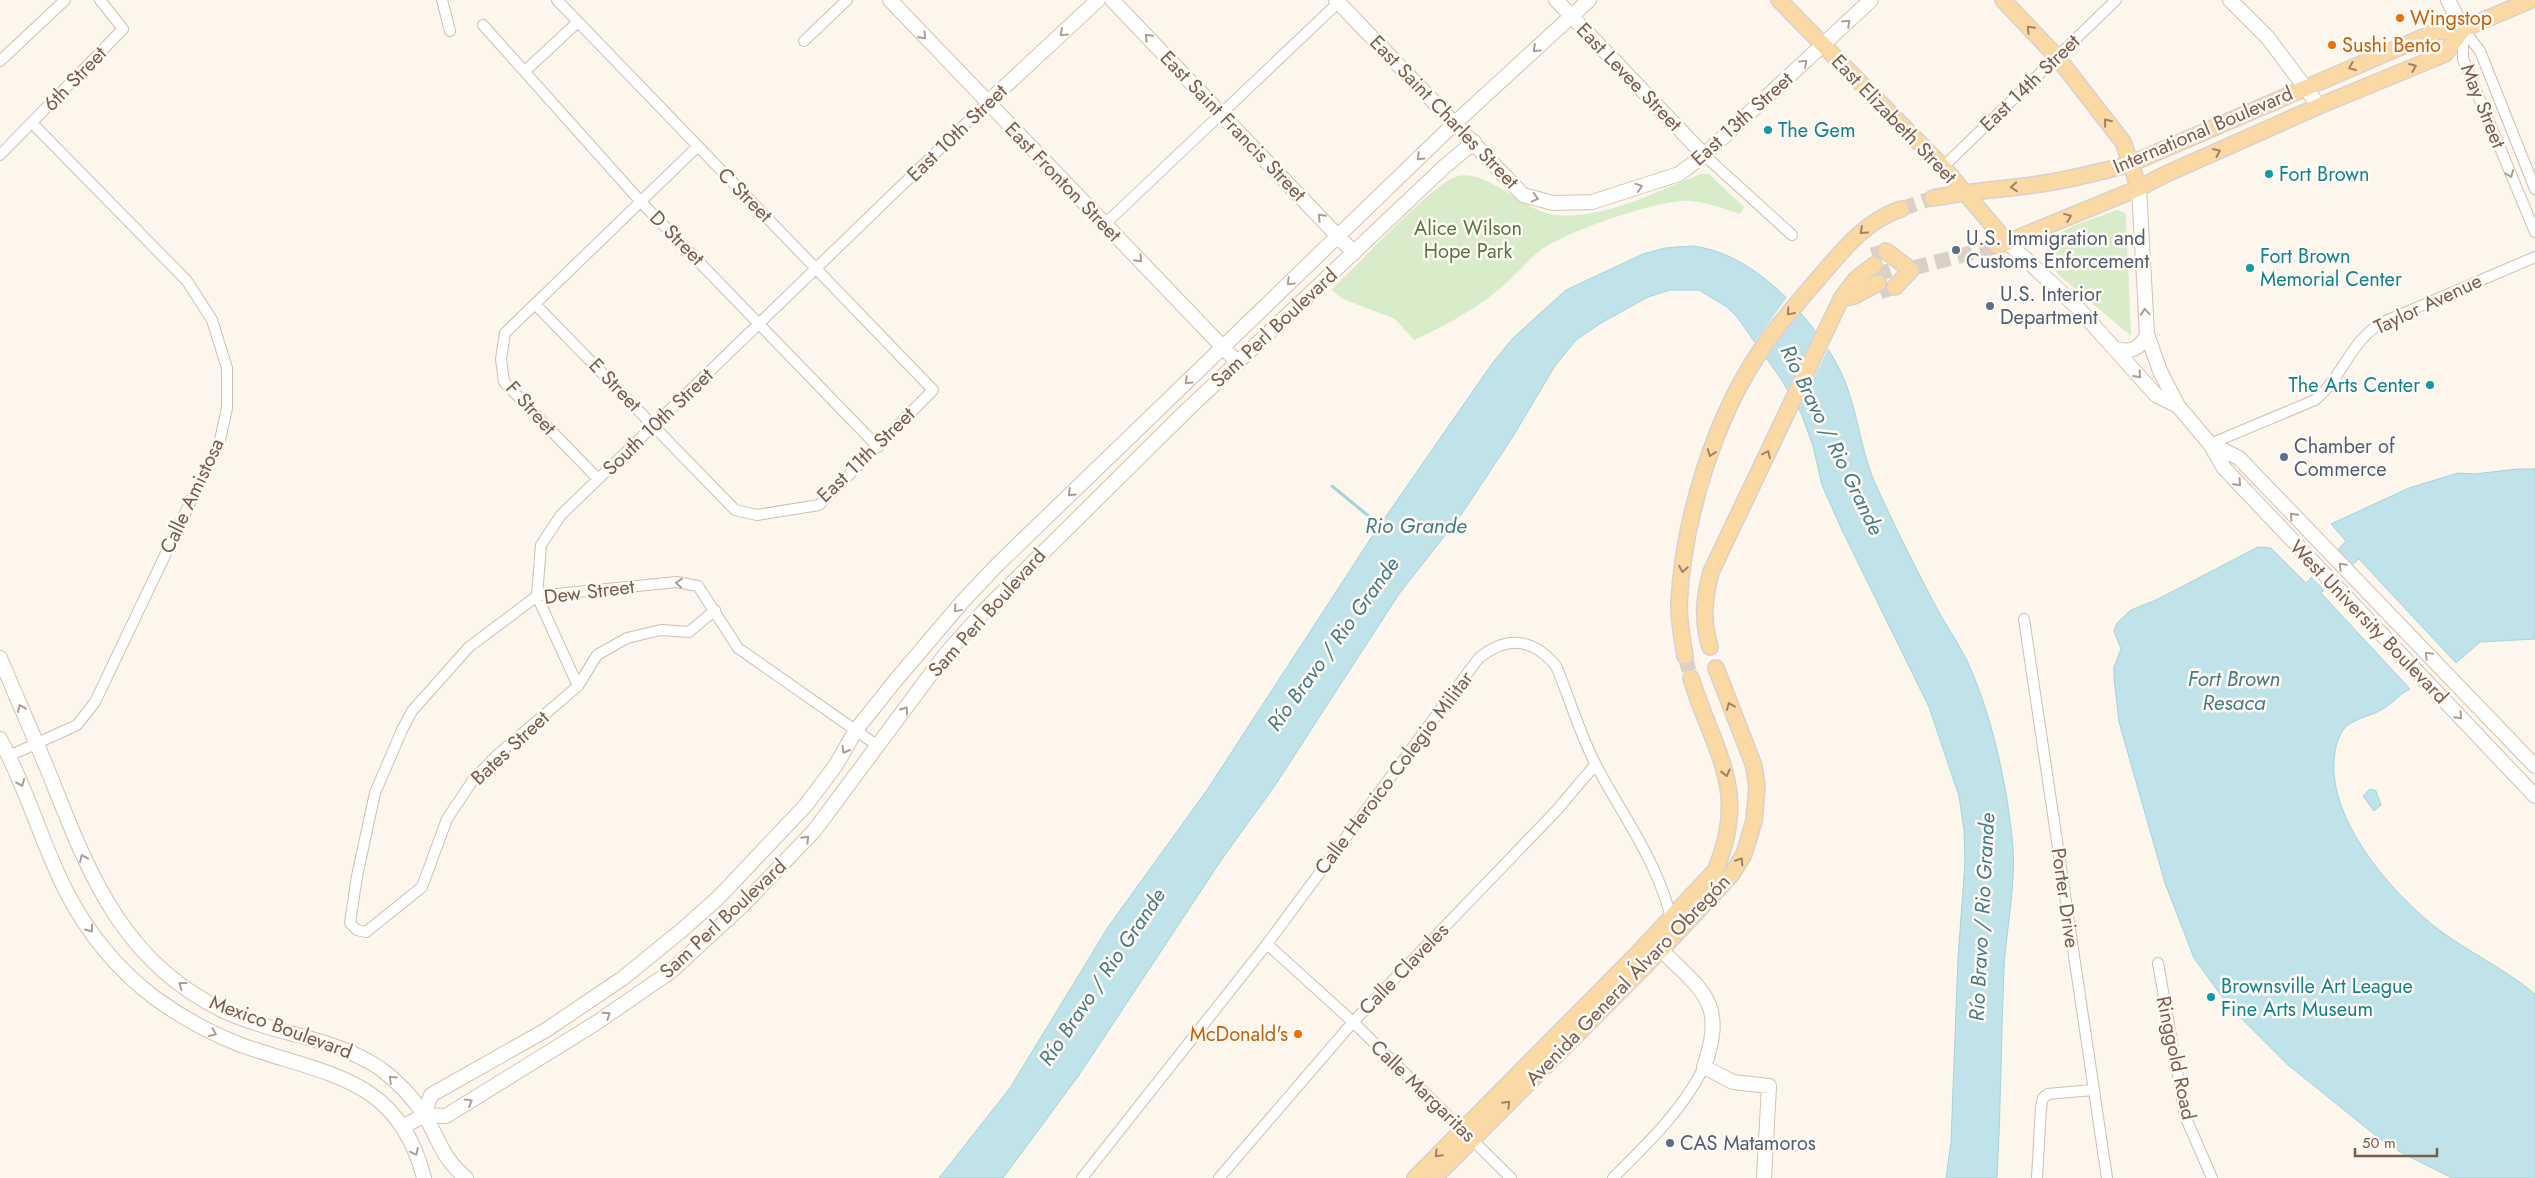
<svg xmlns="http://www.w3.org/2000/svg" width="2535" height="1178" font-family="Jost,sans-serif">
<rect width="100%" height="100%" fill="#fdf6ec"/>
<!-- green -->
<path fill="#d8ecc9" d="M1701,174H1709L1744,207L1740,214C1725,209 1709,203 1692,201C1661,198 1568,231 1541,250C1527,261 1516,275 1502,287C1476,309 1445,326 1414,340L1395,319L1343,299L1331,290C1355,268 1433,182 1458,176C1488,169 1524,212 1555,215C1605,220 1656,191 1701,174Z
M2117,210L2125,213L2126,217L2131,336L2061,277C2017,236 2087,222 2117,210Z"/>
<!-- water -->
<path fill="#bfe3e8" stroke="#a5d3da" d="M1691,246C1750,251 1806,311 1834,359C1857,397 1858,444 1875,483C1893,523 1913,563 1933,601C1944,623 1959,643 1969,665C1993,719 2008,789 2013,848C2016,884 2006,932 2004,968C2001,1038 2001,1108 1997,1178H1946L1951,1142L1958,958L1965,862L1964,830L1959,796L1929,707L1841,528L1822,485L1813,446L1801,413L1781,379L1737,317L1727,307L1699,290H1670L1648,297L1601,323L1576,340L1555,366L1512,438L1461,515L1399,594L1274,787L1224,856L1079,1075L1003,1178H939L1010,1088L1108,927L1207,790L1373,535L1491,365L1513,338L1566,290L1643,254L1665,248Z
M2517,469H2535V639L2480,642L2456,663L2359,559L2321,593L2410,689C2400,694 2395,701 2386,707C2375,715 2359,717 2348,725C2335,735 2333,760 2334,774C2339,831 2391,891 2434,926C2466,951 2504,968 2535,994V1178H2452L2402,1153L2380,1139L2287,1064L2228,1005L2194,958L2165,883L2119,722L2114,678V667L2121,649L2114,631L2117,623L2131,610L2156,600L2258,547L2271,548L2306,583L2346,541L2331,524L2409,488L2458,473L2475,474Z
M2370,789L2376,791L2381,805L2374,811L2363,796Z"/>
<!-- pier -->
<path fill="#fdf6ec" d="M1787,297L1800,310L1764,361L1753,345Z
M1817,330L1829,347L1797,412L1787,393Z
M2336,548L2354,566L2326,591L2310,575Z"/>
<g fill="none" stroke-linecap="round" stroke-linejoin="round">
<!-- stream -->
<path stroke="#a5d3da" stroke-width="3" d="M1332,486L1382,527"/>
<!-- primary-tunnel -->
<path stroke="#dcd0c4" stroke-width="15" stroke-dasharray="15 8" stroke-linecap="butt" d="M1901,209L1933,198
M1872,255L1886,251
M1913,268L1998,246
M1876,275L1891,270
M1880,292L1895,287
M1685,656L1691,678"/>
<!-- street casing -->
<g stroke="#d1beb0" stroke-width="12">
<path id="street" d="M442,0L450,31
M483,25L641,202L878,447
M2463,29L2480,51L2535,189
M2463,30V59L2535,232
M804,41L847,0
M0,61L65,0
M525,71L578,22
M0,155L123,29L100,0
M1704,155L1792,235
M1943,167L2116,0
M1105,224L1341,0
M535,304L735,510L757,515L819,505L933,390L557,0
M2210,444L2315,400C2343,377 2349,343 2381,323L2535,257
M598,479L504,382L501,359L505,333L697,147
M715,610L689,632L661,630L627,638L597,655L578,686L496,756L473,780L447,819L422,887L366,932L357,930L350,923L357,876L375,793L402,730L412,711L469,647L537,596L677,582L698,586L738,648L878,746
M2024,619L2107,1178
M578,686L537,596L541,545L561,515L987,103
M9,756L77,725L95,702L220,440L227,408V368L212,320L187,281L33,124
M1267,944L1353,1022L1511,1178
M2158,963L2185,1116L2212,1178
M1082,1178L1267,944L1478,659C1506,635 1533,638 1556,666C1570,699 1580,735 1597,767C1623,816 1658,863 1671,918
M1219,1178L1353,1022L1556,811L1595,765
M1613,1178C1648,1143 1682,1111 1704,1067
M2037,1178L2041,1107L2043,1098L2048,1094L2092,1090"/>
</g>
<!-- secondary casing -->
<g stroke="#d6c0b0" stroke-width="16">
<path id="secondary" d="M890,0L1238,363
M1112,0L1354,253
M1336,0L1523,195L1553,203L1592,202L1679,174L1704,155L1871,0
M1556,0L1704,155
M2230,0L2268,38L2319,106
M2448,0L2463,29
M987,103L1098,0
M2139,188L2147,334L2160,371L2178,406L2210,444L2224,468L2535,796
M2006,241L2077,307L2156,395L2178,406
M2114,348C2128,354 2141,349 2147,334
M2210,444L2239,458L2535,766
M0,658C16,696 33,734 49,773C88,871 121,963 226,1012C276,1035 334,1037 381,1069C397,1081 414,1099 425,1116C440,1141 442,1158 466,1178
M0,739C27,788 41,842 66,891C87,932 118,970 155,998C181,1017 210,1033 241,1045C324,1075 398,1075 424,1178
M1661,950C1704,992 1726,1003 1704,1067L1733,1082L1769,1086L1764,1178
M424,1115L431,1095L546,1030L623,978L682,930L719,897L806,805L836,765L856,730L895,681L963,601L997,565L1455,123L1589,0
M403,1127L424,1115L446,1116L596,1023L670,972L744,904L814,831L945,655L983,612L1186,411L1444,167L1474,142"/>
</g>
<!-- primary casing -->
<g stroke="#dad1cd" stroke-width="18">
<path id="primary" d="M1779,0L1943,167L2006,241
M2003,0L2057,57L2123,142L2139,188
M1933,198C1964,192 1994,190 2025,186C2061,182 2096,173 2130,164L2435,32L2463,29L2531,0
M1998,246L2139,188L2164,175L2319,106L2445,54L2463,29
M1886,251L1911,270
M1895,287L1911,270
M1841,299L1854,296L1878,283
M1710,647C1702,621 1704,598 1711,572L1841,299L1856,279L1874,265
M1685,656C1682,639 1679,621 1679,604C1683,519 1715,416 1763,347C1779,323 1799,301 1818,279C1841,252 1866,220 1901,209
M1415,1178L1639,952L1715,871C1750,789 1714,753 1691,678
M1434,1178L1661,950L1732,874L1744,854L1754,821L1757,787L1754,766L1716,668"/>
</g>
<!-- street -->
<use href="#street" stroke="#fff" stroke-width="10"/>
<!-- secondary -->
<use href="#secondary" stroke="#fff" stroke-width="14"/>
<!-- primary -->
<use href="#primary" stroke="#fbd9a5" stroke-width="15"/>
</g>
<!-- one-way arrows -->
<defs><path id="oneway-chevron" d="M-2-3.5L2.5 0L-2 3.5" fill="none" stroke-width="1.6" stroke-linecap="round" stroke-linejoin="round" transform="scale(1.25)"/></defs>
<g stroke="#af9d94">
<use href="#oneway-chevron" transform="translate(1847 23) rotate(-44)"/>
<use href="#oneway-chevron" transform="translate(1063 33) rotate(137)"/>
<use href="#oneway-chevron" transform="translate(923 36) rotate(47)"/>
<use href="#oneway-chevron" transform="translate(1148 37) rotate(-134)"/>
<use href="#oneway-chevron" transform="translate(1536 49) rotate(138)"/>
<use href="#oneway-chevron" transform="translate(1804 63) rotate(-43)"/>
<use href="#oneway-chevron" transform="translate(1420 157) rotate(136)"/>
<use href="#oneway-chevron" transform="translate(2510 174) rotate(67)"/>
<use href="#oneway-chevron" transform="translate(1639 187) rotate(-18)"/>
<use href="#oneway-chevron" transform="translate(1535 198) rotate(15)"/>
<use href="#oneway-chevron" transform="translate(1321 217) rotate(-134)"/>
<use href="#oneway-chevron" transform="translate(1139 259) rotate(46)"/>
<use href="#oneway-chevron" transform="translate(1290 282) rotate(136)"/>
<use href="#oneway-chevron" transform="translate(2145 312) rotate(-95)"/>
<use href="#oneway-chevron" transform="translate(2138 375) rotate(48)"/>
<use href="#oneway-chevron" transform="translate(1188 381) rotate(136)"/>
<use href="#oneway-chevron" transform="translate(2238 483) rotate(47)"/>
<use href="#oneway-chevron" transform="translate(1071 493) rotate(136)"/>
<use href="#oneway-chevron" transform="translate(2293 516) rotate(-133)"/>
<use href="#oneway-chevron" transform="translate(2342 566) rotate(-135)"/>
<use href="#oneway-chevron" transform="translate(679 583) rotate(-176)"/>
<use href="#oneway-chevron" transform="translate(957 609) rotate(130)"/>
<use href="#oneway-chevron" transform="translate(2428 655) rotate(-134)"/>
<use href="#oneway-chevron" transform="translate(21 708) rotate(-113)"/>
<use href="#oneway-chevron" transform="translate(905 710) rotate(-54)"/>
<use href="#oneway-chevron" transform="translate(2459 716) rotate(47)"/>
<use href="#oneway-chevron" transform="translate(845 750) rotate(120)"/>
<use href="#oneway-chevron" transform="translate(21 783) rotate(68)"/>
<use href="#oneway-chevron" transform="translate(806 839) rotate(-46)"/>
<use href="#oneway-chevron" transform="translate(83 858) rotate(-114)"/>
<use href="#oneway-chevron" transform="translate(90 929) rotate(54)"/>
<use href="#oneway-chevron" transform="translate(182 985) rotate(-143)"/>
<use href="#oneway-chevron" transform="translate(607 1015) rotate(-34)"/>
<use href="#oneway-chevron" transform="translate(213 1033) rotate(23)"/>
<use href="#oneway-chevron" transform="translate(392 1079) rotate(-137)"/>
<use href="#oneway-chevron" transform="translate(469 1102) rotate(-31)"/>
<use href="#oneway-chevron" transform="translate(415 1152) rotate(64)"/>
</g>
<g stroke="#a18267">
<use href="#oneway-chevron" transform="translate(2030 29) rotate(-133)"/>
<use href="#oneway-chevron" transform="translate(2352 67) rotate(157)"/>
<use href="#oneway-chevron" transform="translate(2413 67) rotate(-23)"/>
<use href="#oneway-chevron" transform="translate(2107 122) rotate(-128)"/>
<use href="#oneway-chevron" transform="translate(2217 152) rotate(-24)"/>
<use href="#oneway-chevron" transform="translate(2014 187) rotate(175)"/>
<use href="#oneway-chevron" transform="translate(2068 217) rotate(-22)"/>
<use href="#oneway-chevron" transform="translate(1863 231) rotate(138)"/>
<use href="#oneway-chevron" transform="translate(1790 312) rotate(131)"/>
<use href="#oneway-chevron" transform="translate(1711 453) rotate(110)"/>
<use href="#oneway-chevron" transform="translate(1767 454) rotate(-64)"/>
<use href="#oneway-chevron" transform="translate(1683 569) rotate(100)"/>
<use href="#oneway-chevron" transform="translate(1730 706) rotate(-113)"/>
<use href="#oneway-chevron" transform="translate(1726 773) rotate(76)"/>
<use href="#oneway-chevron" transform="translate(1740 861) rotate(-58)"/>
<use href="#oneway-chevron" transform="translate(1507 1104) rotate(-45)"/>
<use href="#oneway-chevron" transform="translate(1438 1154) rotate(134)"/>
</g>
<!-- markers -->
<g fill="#e8710a" stroke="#fffaf3" stroke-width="2">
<circle cx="2400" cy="18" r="5"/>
<circle cx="2332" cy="45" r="5"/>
<circle cx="1298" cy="1034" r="5"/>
</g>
<g fill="#0f9aa8" stroke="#fffaf3" stroke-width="2">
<circle cx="1768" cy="130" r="5"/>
<circle cx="2269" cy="174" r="5"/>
<circle cx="2250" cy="268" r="5"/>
<circle cx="2430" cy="385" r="5"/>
<circle cx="2211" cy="997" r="5"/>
</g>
<g fill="#5c6f8a" stroke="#fffaf3" stroke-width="2">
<circle cx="1956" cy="250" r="5"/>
<circle cx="1990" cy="306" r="5"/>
<circle cx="2284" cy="457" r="5"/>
<circle cx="1670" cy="1143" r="5"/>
</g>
<g text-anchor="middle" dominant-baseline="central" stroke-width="5" stroke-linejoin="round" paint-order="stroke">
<!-- food labels -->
<g font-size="20" fill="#c56008" stroke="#fffaf3" text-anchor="start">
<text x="2410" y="18">Wingstop</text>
<text x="2342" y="45">Sushi Bento</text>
<text x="1288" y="1034" text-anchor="end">McDonald's</text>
</g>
<!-- street labels -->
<g font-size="20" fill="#7a5c4d" stroke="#fffaf3">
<text transform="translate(1629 77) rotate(46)">East Levee Street</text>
<text transform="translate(75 79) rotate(-46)">6th Street</text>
<text transform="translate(2030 83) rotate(-44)">East 14th Street</text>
<text transform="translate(2483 106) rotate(68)">May Street</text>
<text transform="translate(1444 112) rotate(46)">East Saint Charles Street</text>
<text transform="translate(1742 119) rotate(-42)">East 13th Street</text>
<text transform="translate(1894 119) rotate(46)">East Elizabeth Street</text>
<text transform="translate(1233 126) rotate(46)">East Saint Francis Street</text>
<text transform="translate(2203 130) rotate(-23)">International Boulevard</text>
<text transform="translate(957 133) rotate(-44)">East 10th Street</text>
<text transform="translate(1063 182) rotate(46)">East Fronton Street</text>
<text transform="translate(745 195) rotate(45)">C Street</text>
<text transform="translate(677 238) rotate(45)">D Street</text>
<text transform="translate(2428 304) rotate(-25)">Taylor Avenue</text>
<text transform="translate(1274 328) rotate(-43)">Sam Perl Boulevard</text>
<text transform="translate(615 385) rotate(46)">E Street</text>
<text transform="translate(531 408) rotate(48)">F Street</text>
<text transform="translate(658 422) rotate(-44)">South 10th Street</text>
<text transform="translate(866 455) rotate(-44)">East 11th Street</text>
<text transform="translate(192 496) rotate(-65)">Calle Amistosa</text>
<text transform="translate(589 592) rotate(-7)">Dew Street</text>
<text transform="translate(987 613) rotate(-48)">Sam Perl Boulevard</text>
<text transform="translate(2369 622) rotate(46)">West University Boulevard</text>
<text transform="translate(510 748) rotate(-43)">Bates Street</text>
<text transform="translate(1394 773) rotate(-53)">Calle Heroico Colegio Militar</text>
<text transform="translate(2065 898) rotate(82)">Porter Drive</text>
<text transform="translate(723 919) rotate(-43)">Sam Perl Boulevard</text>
<text transform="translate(1404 969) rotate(-46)">Calle Claveles</text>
<text transform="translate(1628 980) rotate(-46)">Avenida General Álvaro Obregón</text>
<text transform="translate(281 1027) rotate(20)">Mexico Boulevard</text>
<text transform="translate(2176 1058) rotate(78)">Ringgold Road</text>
<text transform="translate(1423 1091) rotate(44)">Calle Margaritas</text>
</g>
<!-- culture labels -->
<g font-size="20" fill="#0d838f" stroke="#fffaf3" text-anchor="start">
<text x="1778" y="130">The Gem</text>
<text x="2279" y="174">Fort Brown</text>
<text x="2260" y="256">Fort Brown<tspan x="2260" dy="23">Memorial Center</tspan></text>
<text x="2420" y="385" text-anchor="end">The Arts Center</text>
<text x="2221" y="986">Brownsville Art League<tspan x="2221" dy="23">Fine Arts Museum</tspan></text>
</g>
<!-- park labels -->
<g font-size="20" fill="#537a41" stroke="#fffaf3">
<text x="1468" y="228">Alice Wilson<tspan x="1468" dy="23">Hope Park</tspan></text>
</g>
<!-- service labels -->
<g font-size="20" fill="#4e5e75" stroke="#fffaf3" text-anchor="start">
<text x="1966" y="238">U.S. Immigration and<tspan x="1966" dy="23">Customs Enforcement</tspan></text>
<text x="2000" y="294">U.S. Interior<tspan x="2000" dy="23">Department</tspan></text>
<text x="2294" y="446">Chamber of<tspan x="2294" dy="23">Commerce</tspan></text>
<text x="1680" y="1143">CAS Matamoros</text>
</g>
<!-- water labels -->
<g font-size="21" font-style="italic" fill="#437c86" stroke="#fffaf3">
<text transform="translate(1832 440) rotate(64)">Río Bravo / Rio Grande</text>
<text x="1416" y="526">Rio Grande</text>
<text transform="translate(1333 644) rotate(-54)">Río Bravo / Rio Grande</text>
<text x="2234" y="679">Fort Brown<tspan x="2234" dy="24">Resaca</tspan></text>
<text transform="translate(1982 917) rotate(-87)">Río Bravo / Rio Grande</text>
<text transform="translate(1102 977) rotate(-56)">Río Bravo / Rio Grande</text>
</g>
</g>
<!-- scale -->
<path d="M2355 1148v8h82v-8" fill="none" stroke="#7a5c4d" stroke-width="2.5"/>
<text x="2362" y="1148" font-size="15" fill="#7a5c4d" stroke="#fffaf3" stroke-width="4" paint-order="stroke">50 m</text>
</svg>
